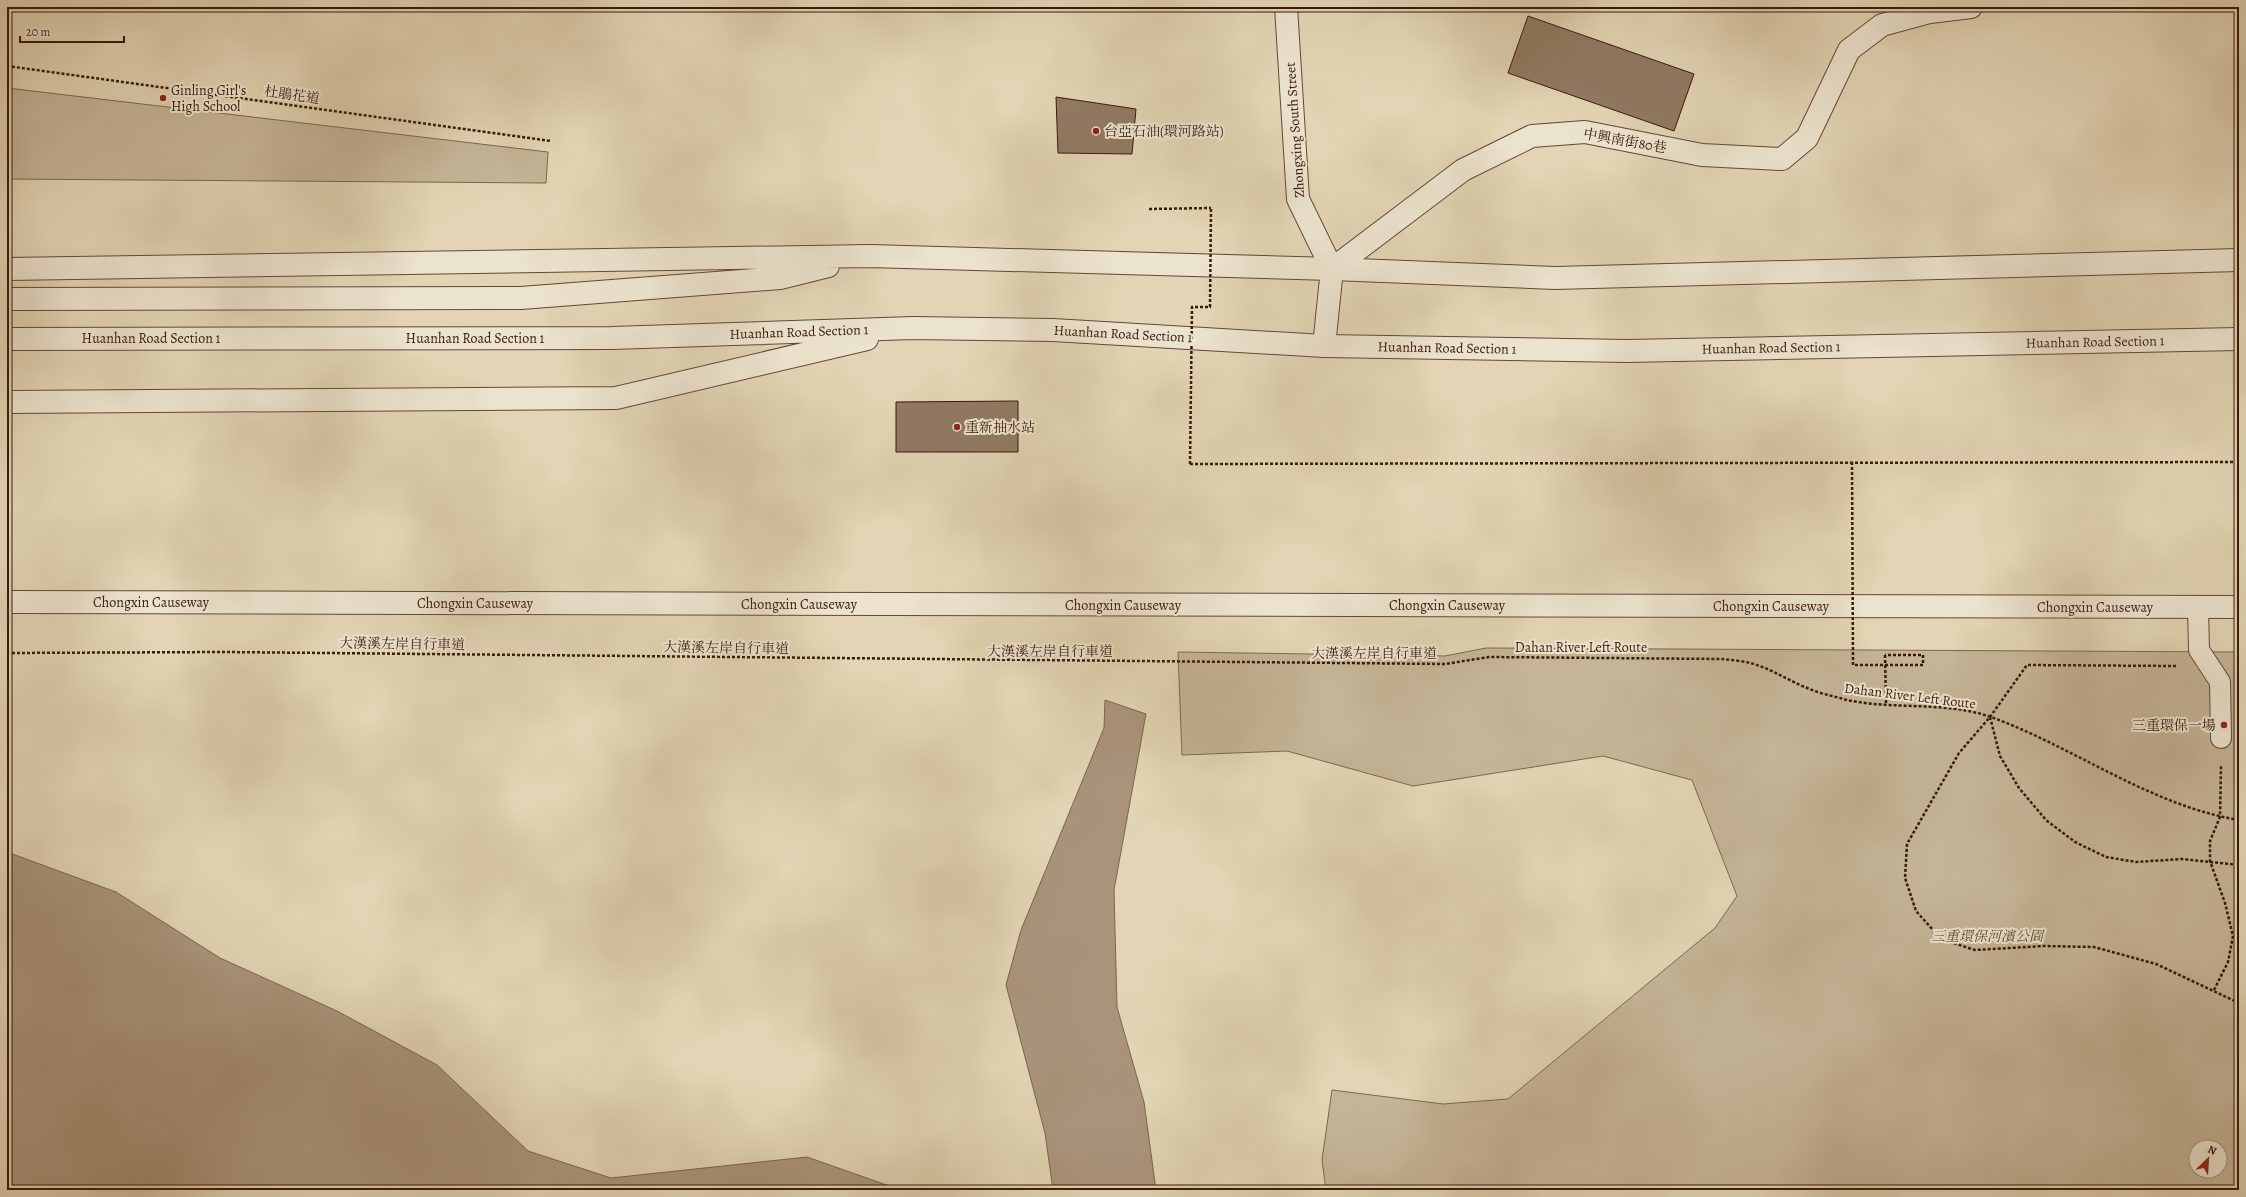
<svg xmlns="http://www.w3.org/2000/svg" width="2246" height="1197" font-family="Alegreya,'Noto Serif TC',serif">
<rect width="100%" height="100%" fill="#e2d4b4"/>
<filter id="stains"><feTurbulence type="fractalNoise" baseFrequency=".005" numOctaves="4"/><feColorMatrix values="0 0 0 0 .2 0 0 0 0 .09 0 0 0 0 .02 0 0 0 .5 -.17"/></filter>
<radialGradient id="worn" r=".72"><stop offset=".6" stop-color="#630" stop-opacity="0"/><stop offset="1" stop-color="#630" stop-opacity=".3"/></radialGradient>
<!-- green -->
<path fill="#c5b497" stroke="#7f6651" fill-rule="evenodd" d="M7,88L548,152L546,183L7,179Z
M1486,648L2239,652V1190H1326L1322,1160L1332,1090L1443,1104L1508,1099L1715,928L1737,896L1692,780L1603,756L1413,786L1287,751L1182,755L1178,652L1445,656ZM2196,1147H2220V1171H2196Z"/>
<!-- water -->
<path fill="#a9947b" stroke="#7c634e" d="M1105,700L1146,714L1114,890L1117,1007L1144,1102L1156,1190H1053L1045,1133L1006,985L1021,930L1104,728Z
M7,852L116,892L220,958L337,1011L437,1065L528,1151L611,1178L807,1157L901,1190H7Z"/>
<!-- building -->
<path fill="#917a63" stroke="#39190b" d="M1528,16L1694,74L1674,131L1508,73Z
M1056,97L1136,109L1132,154L1058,153Z
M1018,401V452H896V402Z"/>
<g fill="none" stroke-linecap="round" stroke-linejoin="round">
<!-- service casing -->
<g stroke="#634835" stroke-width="22">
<path id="service" d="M2198,607L2199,650L2220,682L2221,738"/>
</g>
<!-- minor casing -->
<g stroke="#634835" stroke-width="24">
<path id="minor" d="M1286,7L1298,199L1332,269
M1332,269L1463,170L1532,136L1585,132L1702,155L1782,159L1807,138L1849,50L1882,25L1930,12L1971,7
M1324,346L1332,269"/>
</g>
<!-- tertiary casing -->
<g stroke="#634835" stroke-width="24">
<path id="tertiary" d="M7,269L870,256L1332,269L1555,278L2239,260
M7,299L521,298L780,278L828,266
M7,339L612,338L913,328L1053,330L1324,346L1627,351L2239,339
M7,402L616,398L867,339
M7,602L2239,607"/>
</g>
<!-- path -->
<path stroke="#39190b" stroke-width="2.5" stroke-dasharray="3 2" stroke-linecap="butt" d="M7,66L551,141
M1149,209L1211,208
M1190,464L2239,462
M7,653L223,652L1445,664L1489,657L1722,659C1732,660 1744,661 1754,664C1776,671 1794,684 1815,691C1826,695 1837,697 1847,700C1894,710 1945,701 1991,717C2076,748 2149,805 2239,820
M1885,655L1886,703
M2176,666L2027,665L1990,717L1959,753L1907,844L1905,878L1916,911L1941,939L1975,950L2044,946L2094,947L2156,964L2239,1003
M1990,717L2000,756L2019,788L2046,820L2075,842L2106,857L2136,862L2182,859L2239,865
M2214,990L2228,962L2233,936L2225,903L2210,861V841L2220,817L2221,766"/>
<!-- service -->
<use href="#service" stroke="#ece3ce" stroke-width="20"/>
<!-- minor -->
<use href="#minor" stroke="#ece3ce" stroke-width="22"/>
<!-- tertiary -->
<use href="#tertiary" stroke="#ece3ce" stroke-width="22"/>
<!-- path-bridge -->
<path stroke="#39190b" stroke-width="2.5" stroke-dasharray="3 2" stroke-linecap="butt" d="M1852,462L1853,665H1923V655H1885
M1190,464L1192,307H1210L1211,208"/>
</g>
<!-- markers -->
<g fill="#8f2418" stroke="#ece3ce" stroke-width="1.5">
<circle cx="163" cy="98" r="4"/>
<circle cx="1096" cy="131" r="4"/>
<circle cx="957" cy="427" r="4"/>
<circle cx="2224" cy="725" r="4"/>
</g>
<g text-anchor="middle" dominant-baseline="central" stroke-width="4" stroke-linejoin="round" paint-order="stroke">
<!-- poi labels -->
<g font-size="14" fill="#39190b" stroke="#ece3ce" text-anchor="start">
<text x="171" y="90">Ginling Girl's<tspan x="171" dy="16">High School</tspan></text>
<text x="1104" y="131">台亞石油(環河路站)</text>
<text x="965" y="427">重新抽水站</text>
<text x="2216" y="725" text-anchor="end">三重環保一場</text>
</g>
<!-- street labels -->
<g font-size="14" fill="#39190b" stroke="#ece3ce">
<text transform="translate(292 95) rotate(8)">杜鵑花道</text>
<text transform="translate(1295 130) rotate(-94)">Zhongxing South Street</text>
<text transform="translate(1625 141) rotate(10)">中興南街80巷</text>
<text transform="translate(799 332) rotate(-2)">Huanhan Road Section 1</text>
<text transform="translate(1123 334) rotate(3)">Huanhan Road Section 1</text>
<text x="151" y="338">Huanhan Road Section 1</text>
<text x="475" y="338">Huanhan Road Section 1</text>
<text transform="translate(2095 342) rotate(-1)">Huanhan Road Section 1</text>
<text transform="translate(1447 348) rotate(1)">Huanhan Road Section 1</text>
<text transform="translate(1771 348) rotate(-1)">Huanhan Road Section 1</text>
<text x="151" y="602">Chongxin Causeway</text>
<text x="475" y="603">Chongxin Causeway</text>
<text x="799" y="604">Chongxin Causeway</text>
<text x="1123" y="605">Chongxin Causeway</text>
<text x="1447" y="605">Chongxin Causeway</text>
<text x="1771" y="606">Chongxin Causeway</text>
<text x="2095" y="607">Chongxin Causeway</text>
<text transform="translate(402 644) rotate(1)">大漢溪左岸自行車道</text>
<text x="1581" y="647">Dahan River Left Route</text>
<text transform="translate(726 648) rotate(1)">大漢溪左岸自行車道</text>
<text x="1050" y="651">大漢溪左岸自行車道</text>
<text x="1374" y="653">大漢溪左岸自行車道</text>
<text transform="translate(1910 696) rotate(7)">Dahan River Left Route</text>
</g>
<!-- park labels -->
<g font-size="14" font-style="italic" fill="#634835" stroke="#ece3ce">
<text x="1987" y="936">三重環保河濱公園</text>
</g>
</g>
<!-- margin -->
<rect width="2246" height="1197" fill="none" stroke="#e2d4b4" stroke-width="24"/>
<rect x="8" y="8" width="2230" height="1181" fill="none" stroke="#39190b" stroke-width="2"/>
<rect x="12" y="12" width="2222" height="1173" fill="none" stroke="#39190b"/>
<!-- north arrow -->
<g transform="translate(2208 1159) rotate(25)"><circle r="19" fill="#ece3ce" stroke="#a49280"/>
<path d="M0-3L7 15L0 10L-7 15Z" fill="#8f2418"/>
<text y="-6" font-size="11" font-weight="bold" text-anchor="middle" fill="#39190b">N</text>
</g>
<!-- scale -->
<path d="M20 36v6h104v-6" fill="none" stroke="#39190b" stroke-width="2"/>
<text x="26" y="36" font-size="12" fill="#39190b" stroke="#ece3ce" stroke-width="3" paint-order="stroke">20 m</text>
<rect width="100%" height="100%" filter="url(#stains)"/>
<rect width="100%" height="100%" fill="url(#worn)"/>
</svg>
